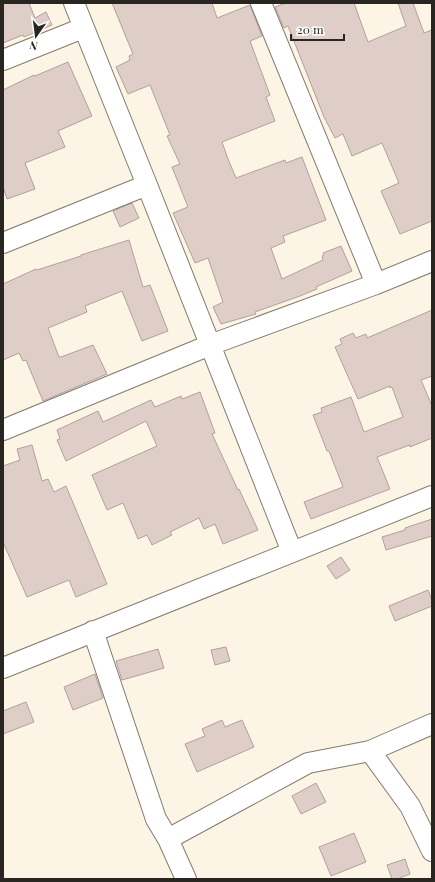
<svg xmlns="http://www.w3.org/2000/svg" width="435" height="882" font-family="'Playfair Display',serif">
<rect width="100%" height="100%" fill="#fcf4e5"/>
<!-- building -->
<path fill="#dfcec7" stroke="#b2a19b" d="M3,3H29L35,18L46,12L52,25L24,37L23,35L3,43Z
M112,3H212L217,18L250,5L262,36L250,41L270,95L266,97L275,121L222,142L228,159L236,178L285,160L286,163L302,157L326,220L283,236L285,242L271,248L282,279L323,260L322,256L324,255L323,253L341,246L352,271L316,287L317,289L300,296L255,312L256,314L221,324L213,307L223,302L208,258L195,263L173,213L188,207L172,167L180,164L167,136L170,135L150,85L128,94L116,67L130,60L129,56L133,54Z
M286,3H354L368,42L406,26L398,3H413L424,33L432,30V221L400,234L381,191L399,183L382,143L352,156L343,134L335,138L324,117L288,26L284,28L275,7Z
M68,62L92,116L58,131L65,147L25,163L35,189L7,199L3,187V90L34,75L35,76Z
M132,203L139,218L120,227L113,211Z
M129,240L143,287L150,285L168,331L142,341L122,291L85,306L87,312L48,328L59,357H61L93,345L107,374L43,401L26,360L23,361L19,353L3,360V284L36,269L37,270L81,256V255Z
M432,310V376L421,380L432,406V438L410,447V445L377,457L390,489L311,519L304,502L343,487L329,451H327L313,415L322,412L321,408L351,397L364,432L403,417L392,387L390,388V386L358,399L335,347L342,344L340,339L353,333L356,338L366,334L367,338Z
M200,392L215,433L212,434L238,490L239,489L258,530L223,544L215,524L204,529L199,518L170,532L172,535L152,545L147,535L138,539L123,503L107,510L92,475L157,446L146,421L66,461L57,440L60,439L57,430L98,411L103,422L151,400L155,407L181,396L182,399Z
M32,445L42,481L48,479L54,492L66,486L107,584L76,597L69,580L27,597L3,542V466L20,460L17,449Z
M432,519V536L386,550L382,537L405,530V528Z
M341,557L350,570L336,579L327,566Z
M428,590L432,600V606L395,621L389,606Z
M226,647L230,661L215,665L211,650Z
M158,649L164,668L122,680L116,661Z
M95,674L103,698L73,710L64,687Z
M26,702L34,722L3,734V711Z
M222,720L225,727L242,720L254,747L197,772L185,744L205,736L202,729Z
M316,783L326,802L301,814L292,796Z
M354,833L366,862L331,876L319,847Z
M405,859L410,874L397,879H392L387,865Z"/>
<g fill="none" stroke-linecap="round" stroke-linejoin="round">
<!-- minor casing -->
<g stroke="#837b6e" stroke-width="22">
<path id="minor" d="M74,3L147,185L292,552
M261,3L376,284
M3,60L83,28
M3,243L147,185
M3,430L210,345L376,284L432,261
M93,631L156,819L168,839L186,879
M3,668L432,496
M370,751L410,806L432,851
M168,839L308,763L370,751L432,724"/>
</g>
<!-- minor -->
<use href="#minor" stroke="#fff" stroke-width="20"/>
</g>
<!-- border -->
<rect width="435" height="882" fill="none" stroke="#292621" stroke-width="8"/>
<!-- north arrow -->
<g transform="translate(36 36) rotate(194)" stroke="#ffffff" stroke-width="3" paint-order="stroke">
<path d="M0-3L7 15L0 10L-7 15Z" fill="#292621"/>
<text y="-6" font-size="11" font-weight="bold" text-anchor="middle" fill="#292621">N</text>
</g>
<!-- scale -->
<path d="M291 34v6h53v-6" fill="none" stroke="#292621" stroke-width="2"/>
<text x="297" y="34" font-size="12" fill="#292621" stroke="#ffffff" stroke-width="3" paint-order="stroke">20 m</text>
</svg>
